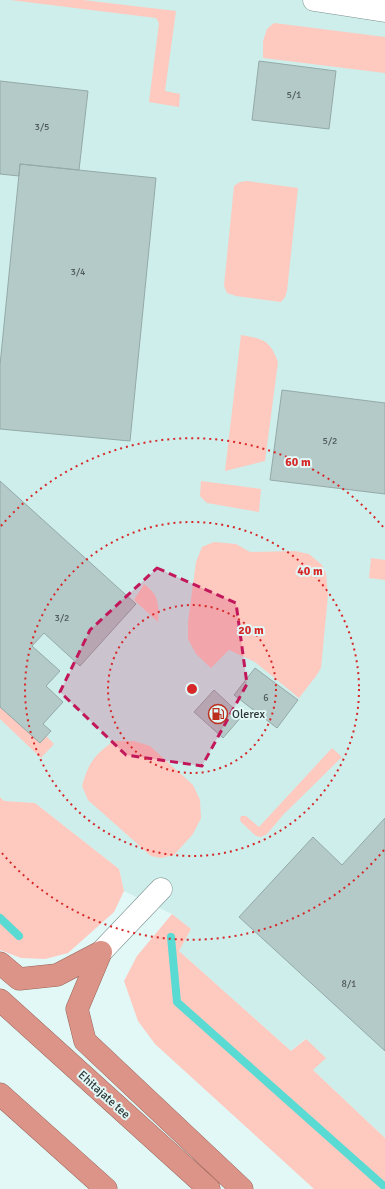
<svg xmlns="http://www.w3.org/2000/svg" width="385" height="1189" font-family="Signika,sans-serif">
<rect width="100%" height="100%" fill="#e1f8f6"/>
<!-- built -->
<path fill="#ceeeeb" d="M0,0H385V1138L313,1070L305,1039L291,1051L179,951L191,929L172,914L124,891L119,869L35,803L4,801L0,797Z"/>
<!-- green -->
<path fill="#fec9bf" d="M10,0H83L176,11L165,91L180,94L179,107L149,102L159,23L156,18Z
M274,23L385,37V73L263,58V41L267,29Z
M247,181L298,188L287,291L285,297L281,302L236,296L227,293L224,286L234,186L240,182Z
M241,335C264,339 270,340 278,362L265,461L225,471Z
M201,481L261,489L259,512L207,503L200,496Z
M214,542L236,544L250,552L295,551L309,554L322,565L326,574L328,595L321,668L316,676L299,698L255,662L229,650L211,668L196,654L188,639V622L196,562L202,547Z
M371,558L385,560V580L369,578Z
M144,584C159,595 159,604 158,622L134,600Z
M0,707L46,736L54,744L41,758L0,719Z
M114,741H134L150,746L193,785L200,800L201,818L193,834L174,855L161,858L151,856L88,800L82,786C89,762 94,755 114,741Z
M332,748L342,757L283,815L267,834L261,837L256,836L241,822L240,819L241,816H246L259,827Z
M0,797L4,801L35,803L119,869L124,891L114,912L68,953L45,959L21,958L0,950Z
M172,914L191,929L179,951L291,1051L306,1039L326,1058L313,1070L385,1138V1189H314L155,1044L138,1021L124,981L137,956Z"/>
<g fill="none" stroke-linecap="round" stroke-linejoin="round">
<!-- stream -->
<path stroke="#59dbd4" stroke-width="8" d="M0,918L19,936
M171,937L177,1002L385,1187"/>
</g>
<!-- building -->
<path fill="#b4cac8" stroke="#94a9a8" d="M259,61L336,71L329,129L252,120Z
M0,81L88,91L79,170L20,164L19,176L0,174Z
M20,164L156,178L130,441L0,429V365Z
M282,390L385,403V494L270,480Z
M0,481L136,604L80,666L44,633L32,646L60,671L46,686L63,702L43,724L51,731L40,743L0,707Z
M255,668L298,700L277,728L234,695Z
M214,690L242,716L223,738L194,712Z
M385,818V1051L239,917L313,837L342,865Z"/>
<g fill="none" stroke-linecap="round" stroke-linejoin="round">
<!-- minor casing -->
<g stroke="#7a908e" stroke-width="23">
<path id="minor" d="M101,952L161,889"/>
</g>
<!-- tertiary casing -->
<g stroke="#7a908e" stroke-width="23">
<path id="tertiary" d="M314,0L385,11"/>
</g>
<!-- trunk casing -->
<g stroke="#9a6358" stroke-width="23">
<path id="trunk" d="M101,952L77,1009L85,1041L242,1189
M0,963L19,979L57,975L101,952
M0,1000L209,1189
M0,1094L106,1189"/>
</g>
<!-- minor -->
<use href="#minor" stroke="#fff" stroke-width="22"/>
<!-- tertiary -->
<use href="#tertiary" stroke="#fff" stroke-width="22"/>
<!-- trunk -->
<use href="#trunk" stroke="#dc9488" stroke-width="22"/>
</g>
<!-- marked area -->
<path fill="#c2185b" fill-opacity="0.2" stroke="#c2185b" stroke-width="3" stroke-dasharray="8 5" stroke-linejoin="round" d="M157,568L236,603L247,684L202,766L126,755L60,692L90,630Z"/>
<!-- distance rings -->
<g fill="none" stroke="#d62828" stroke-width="2" stroke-dasharray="2 4">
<circle cx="192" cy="689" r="84"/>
<circle cx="192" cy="689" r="167"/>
<path d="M384 850A251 251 0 0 1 1 852M1 526A251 251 0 0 1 384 528"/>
</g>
<!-- icons -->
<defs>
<g id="fuel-ring" transform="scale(1)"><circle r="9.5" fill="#e1f8f6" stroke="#bc2f1e" stroke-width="1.5"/><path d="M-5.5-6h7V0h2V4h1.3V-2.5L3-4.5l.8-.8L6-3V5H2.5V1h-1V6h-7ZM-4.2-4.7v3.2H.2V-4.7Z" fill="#bc2f1e"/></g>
</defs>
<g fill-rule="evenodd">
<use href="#fuel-ring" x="218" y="714"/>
</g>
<g text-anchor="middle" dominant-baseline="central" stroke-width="4" stroke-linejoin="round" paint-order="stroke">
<!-- number labels -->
<g font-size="10" fill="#505c5a">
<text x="294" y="95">5/1</text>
<text x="42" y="127">3/5</text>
<text x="78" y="272">3/4</text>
<text x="330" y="441">5/2</text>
<text x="62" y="618">3/2</text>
<text x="266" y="698">6</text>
<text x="349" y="984">8/1</text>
</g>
<!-- poi labels -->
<g font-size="12" fill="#2e3736" stroke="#e1f8f6" text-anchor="start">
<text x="232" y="714">Olerex</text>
</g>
<!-- street labels -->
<g font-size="12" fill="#2e3736" stroke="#e1f8f6">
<text transform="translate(104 1095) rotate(42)">Ehitajate tee</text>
</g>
</g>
<circle cx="192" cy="689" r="6" fill="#d62828" stroke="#e1f8f6" stroke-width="2"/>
<g font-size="12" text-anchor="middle" font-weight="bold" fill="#d62828" stroke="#e1f8f6" stroke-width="4" stroke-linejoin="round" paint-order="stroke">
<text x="298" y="466">60 m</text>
<text x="310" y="575">40 m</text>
<text x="251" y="634">20 m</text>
</g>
</svg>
